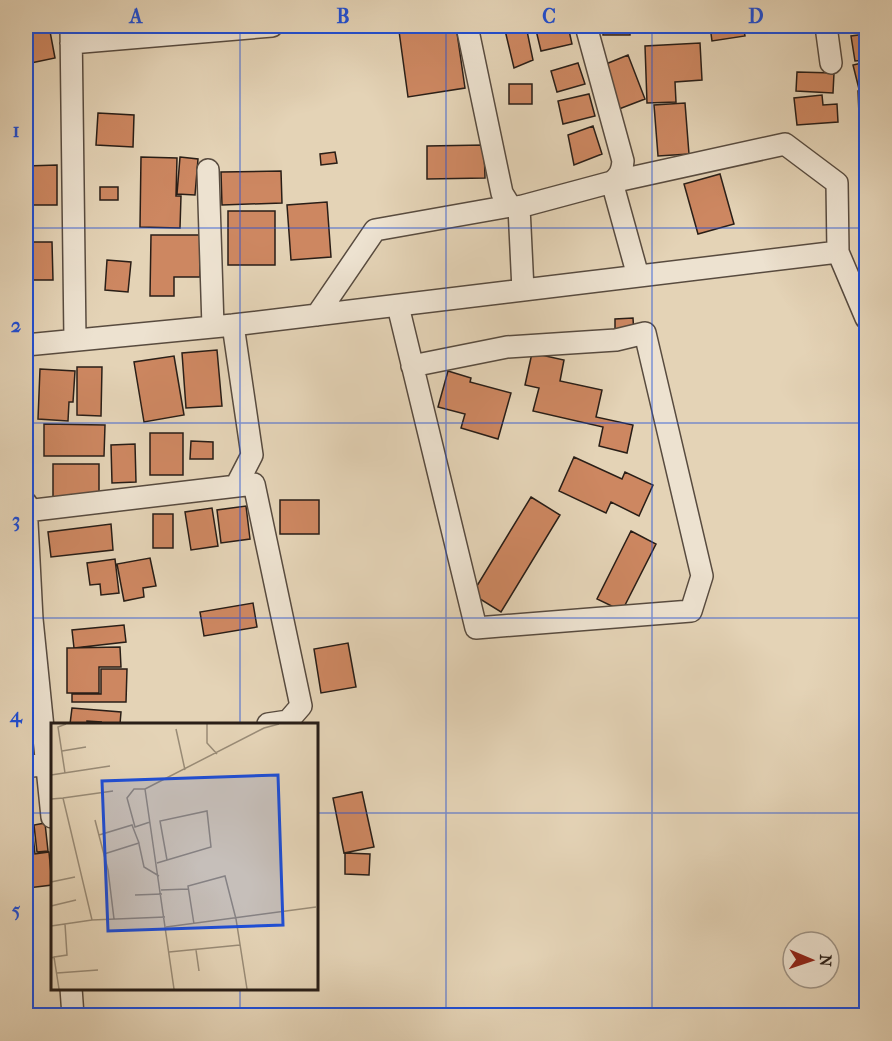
<svg xmlns="http://www.w3.org/2000/svg" width="892" height="1041" font-family="'IM FELL French Canon',serif">
<rect width="100%" height="100%" fill="#e4d3b6"/>
<filter id="stains"><feTurbulence type="fractalNoise" baseFrequency=".00333" numOctaves="4"/><feColorMatrix values="0 0 0 0 .2 0 0 0 0 .09 0 0 0 0 .02 0 0 0 .5 -.17"/></filter>
<radialGradient id="worn" r=".72"><stop offset=".6" stop-color="#630" stop-opacity="0"/><stop offset="1" stop-color="#630" stop-opacity=".3"/></radialGradient>
<!-- building -->
<path fill="#cd8761" stroke="#291e17" stroke-width="1.5" d="M26,26H49L55,58L26,64Z
M436,26H456L465,88L408,97L399,31Z
M504,26H526L533,60L514,68Z
M535,26H568L572,44L541,51Z
M603,26H630V35H603Z
M649,26H686L650,32Z
M710,26H743L745,36L712,41Z
M866,34V60L855,61L851,36Z
M700,43L702,80L675,82L676,102L647,103L645,46Z
M628,55L645,99L619,109L601,66Z
M866,62V87L859,89L853,65Z
M578,63L585,84L557,92L551,71Z
M797,72L834,73L833,93L796,91Z
M509,84H532V104H509Z
M858,91H866V113L859,114Z
M589,94L595,116L563,124L558,101Z
M822,95L823,105L837,104L838,122L797,125L794,98Z
M685,103L689,154L658,156L654,105Z
M98,113L134,115L133,147L96,145Z
M593,126L602,154L574,165L568,135Z
M484,145L485,178L427,179V146Z
M335,152L337,163L321,165L320,154Z
M141,157L177,158L176,196H181L180,228L140,227Z
M180,157L198,159L195,195L177,194Z
M57,165V205H26V166Z
M281,171L282,203L222,205L221,172Z
M720,174L734,224L698,234L684,184Z
M100,187H118V200H100Z
M327,202L331,257L291,260L287,205Z
M228,211H275V265H228Z
M151,235H200V277H174V296H150Z
M26,242H52L53,280H26Z
M107,260L131,262L128,292L105,290Z
M633,318L634,335L615,336V319Z
M217,350L222,406L186,408L182,353Z
M532,353L564,360L560,381L602,390L596,417L633,425L627,453L599,446L603,427L533,411L539,388L525,385Z
M174,356L184,415L144,422L134,362Z
M77,367H102L101,416L77,415Z
M40,369L75,371L73,402H69L68,421L38,419Z
M448,371L471,378L470,382L511,393L498,439L461,428L465,414L438,407Z
M44,424L105,425L104,456H44Z
M150,433H183V475H150Z
M191,441L213,442V459H190Z
M135,444L136,482L112,483L111,445Z
M574,457L622,479L625,472L653,485L639,516L611,502L606,513L559,491Z
M53,464H99V497H53Z
M531,497L560,515L501,612L472,594Z
M280,500H319V534H280Z
M246,506L250,539L221,543L217,510Z
M212,508L218,546L191,550L185,512Z
M153,514H173V548H153Z
M111,524L113,550L51,557L48,532Z
M631,531L656,544L622,611L597,599Z
M150,558L156,586L143,588L144,597L124,601L117,564Z
M115,559L119,593L101,595L100,584L90,585L87,563Z
M253,603L257,627L204,636L200,612Z
M124,625L126,642L74,648L72,630Z
M348,643L356,687L321,693L314,649Z
M120,647L121,667H99V693H67V648Z
M101,669H127L126,702H72V694H101Z
M26,684H32V711H26Z
M72,708L121,712L120,724H100L101,722L87,721V724H70Z
M362,792L374,847L344,853L333,798Z
M45,823L48,851L37,852L34,825Z
M32,825L35,854L49,852L52,885L28,888L26,826Z
M345,853L370,854L369,875L345,874Z
M197,1011V1016H177V1012Z"/>
<g fill="none" stroke-linecap="round" stroke-linejoin="round">
<!-- minor casing -->
<g stroke="#584b3f" stroke-width="24">
<path id="minor" d="M71,26L75,340
M467,26L502,193L510,206L519,207L612,182C620,176 622,171 623,161L586,26
M826,26L831,63
M71,43L272,26
M208,170L213,327
M519,207L523,290
M638,276L612,182L785,144L837,183L838,252
M398,306L476,628L691,611L702,576L645,333L616,340L507,347L412,366
M317,315L375,230L510,206
M233,325L252,455L236,486
M26,345L233,325L838,252L866,318
M26,503L32,619L52,817
M26,511L254,484L301,706L288,721L268,724
M26,767L52,763
M71,988L73,1016"/>
</g>
<!-- minor -->
<use href="#minor" stroke="#ede2d0" stroke-width="21"/>
</g>
<!-- grid -->
<path fill="none" stroke="#1d4ed8" stroke-width="1.5" stroke-opacity="0.55" d="M240,26V724M446,26V1016M652,26V1016M26,228H866M26,423H866M26,618H866M26,813H52M316,813H866M240,988V1016"/>
<!-- overview -->
<g transform="translate(51 723)">
<rect width="267" height="267" fill="#e4d3b6"/>
<path fill="none" stroke="#998b76" stroke-width="1.5" d="M156,1V20L166,31M125,6L134,47M11,28L35,24M14,50L7,4L15,1M0,52L59,43M94,66H83L76,75L84,104L99,99M12,75L62,68M0,76L12,75L41,197L114,194M44,97L57,147L63,196M48,112L81,102L88,120L53,131M88,121L93,144L108,153M106,140L160,124L156,88L109,98L116,137M0,159L24,154M110,167L137,166M84,172L111,171M0,183L25,177M143,201L137,163L174,153L185,196L196,266M0,203L41,197M115,204L265,184M145,227L148,248M118,229L189,222M3,234L16,232L14,201M0,235L3,234L8,266M6,250L47,247M123,266L94,66L213,5L228,1"/>
<path fill="#1d4ed8" fill-opacity="0.15" stroke="#1d4ed8" stroke-width="3" d="M227,52L232,202L57,208L51,58Z"/>
<rect width="267" height="267" fill="none" stroke="#291e17" stroke-width="3"/>
</g>
<!-- margin -->
<rect width="892" height="1041" fill="none" stroke="#e4d3b6" stroke-width="66"/>
<!-- north arrow -->
<g transform="translate(811 960) rotate(92)"><circle r="28" fill="#ede2d0" stroke="#9f9486" stroke-width="1.5"/>
<path d="M0-4.5L10 22L0 15L-10 22Z" fill="#8f2418"/>
<text y="-9" font-size="16" font-weight="bold" text-anchor="middle" fill="#291e17">N</text>
</g>
<rect x="33" y="33" width="826" height="975" fill="none" stroke="#1d4ed8" stroke-width="2"/>
<g font-size="20" text-anchor="middle" font-weight="bold" fill="#1d4ed8">
<text x="136" y="23">A</text>
<text x="343" y="23">B</text>
<text x="549" y="23">C</text>
<text x="756" y="23">D</text>
<text x="16" y="137">1</text>
<text x="16" y="332">2</text>
<text x="16" y="527">3</text>
<text x="16" y="722">4</text>
<text x="16" y="917">5</text>
</g>
<rect width="100%" height="100%" filter="url(#stains)"/>
<rect width="100%" height="100%" fill="url(#worn)"/>
</svg>
